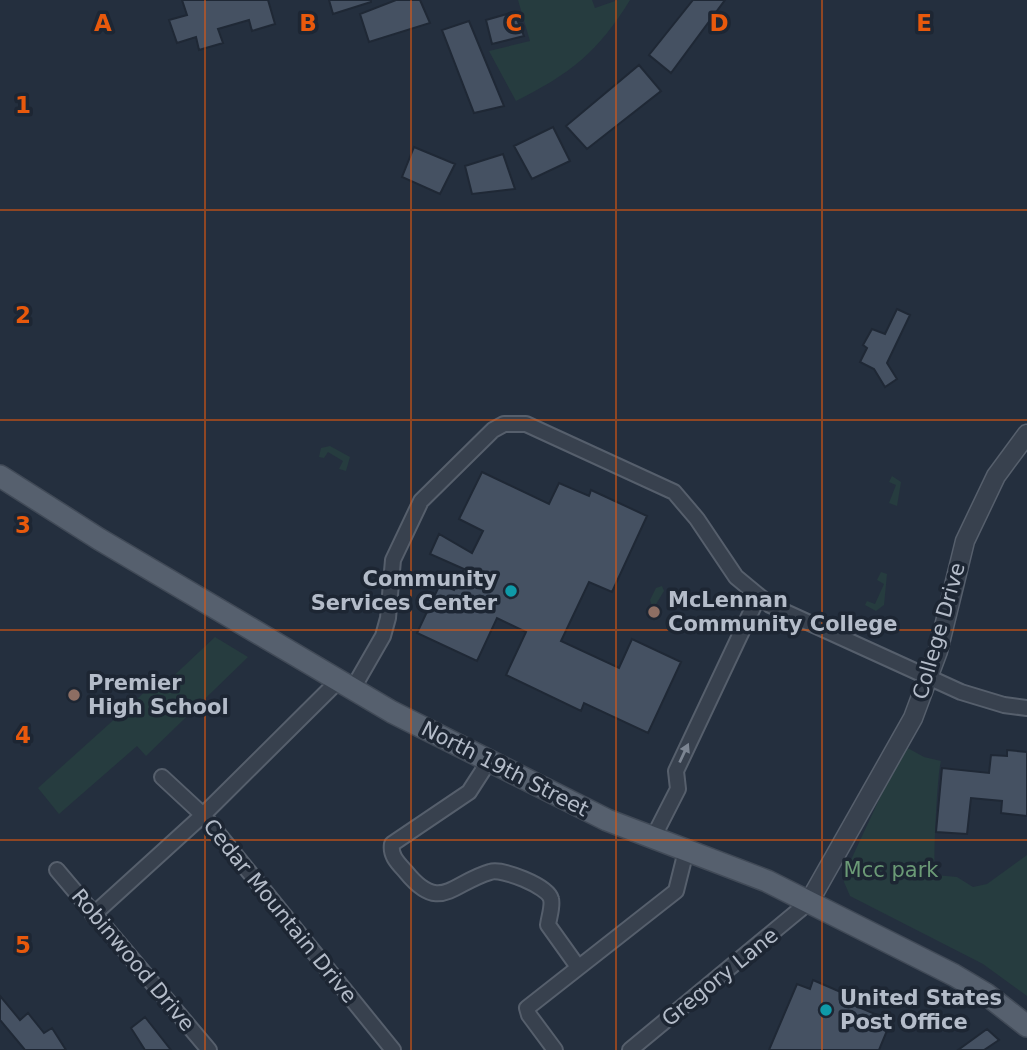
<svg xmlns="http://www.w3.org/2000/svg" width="1027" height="1050" font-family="'DejaVu Sans',sans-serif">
<rect width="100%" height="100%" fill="#242f3e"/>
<!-- green -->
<path fill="#263c3f" d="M518,0H592L595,8L618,0H630C598,52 570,74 516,101L489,51L530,41Z
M330,446L350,457L346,471L339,469L343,461L328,452L324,458L319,457L321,448Z
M892,476L901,482L897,506L889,503L896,485L889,482Z
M881,572L887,574L884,605L876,611L865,605L867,601L875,604L884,584L877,580Z
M662,586L664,591L653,609L650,600L656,588Z
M215,637L248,657L146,756L137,746L59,814L38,788L148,689L166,683Z
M904,746L924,757L941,761C937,774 933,863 935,875L957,877L973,887L987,884L1027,855V996L983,964L850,896L844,882L850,862Z"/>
<!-- building -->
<path fill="#455162" stroke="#1f2835" stroke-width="2" d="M182,0H268L275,24L252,31L249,20L218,29L223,43L199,50L196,37L177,43L169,20L187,15Z
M329,0H371V2L333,14Z
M396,0H420L430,23L369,42L360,14Z
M693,0H725L671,73L649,55Z
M514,12L524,36L492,44L486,20Z
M469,21L504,106L474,113L442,30Z
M639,65L661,91L587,149L566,126Z
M553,127L570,161L532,179L514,146Z
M414,147L455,164L440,194L402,177Z
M503,154L515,189L472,194L465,166Z
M897,309L910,315L887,363L897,379L885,387L874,369L860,362L867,348L863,345L872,329L885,334Z
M482,472L549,504L559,483L589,496L591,490L647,516L612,592L589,582L561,641L619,668L632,639L681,662L648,733L584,703L581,711L506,675L526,632L497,618L477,661L417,633L440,584L454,590L464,569L430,554L439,534L472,553L483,531L459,519Z
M1007,750L1027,752V816L1001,813L1002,801L971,798L967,834L936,832L942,768L989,773L991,755L1007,756Z
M813,980L843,993L840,999L891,1021L879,1050H769L797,984L810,989Z
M0,996L20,1020L28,1013L44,1033L52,1028L66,1050H25L0,1020Z
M145,1017L171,1050H145L131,1028Z
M987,1029L999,1040L984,1050H958Z"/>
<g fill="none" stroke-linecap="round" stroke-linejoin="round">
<!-- minor casing -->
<g stroke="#565f6c" stroke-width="18">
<path id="minor" d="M352,690L383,636L388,618L393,560L421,501L493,430L504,424H526L674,492L697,519L736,577L770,605L961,692L1004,705L1027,708
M489,761L469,792L392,844C390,856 398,863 406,872C440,914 452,883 490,872C502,868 548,886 551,899C553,906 549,917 548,925L578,967
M162,777L203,815L393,1050
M653,838L678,789L676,771L758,597
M57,870L209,1050
M93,915L203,815L337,682
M555,1050L529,1015L527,1008L676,891L686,851
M630,1050L809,902"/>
</g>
<!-- tertiary casing -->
<g stroke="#565f6c" stroke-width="21">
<path id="tertiary" d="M809,902L913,718L938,651L965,541L996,476L1027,434"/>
</g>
<!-- primary casing -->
<g stroke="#414a57" stroke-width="24">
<path id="primary" d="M0,476L99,539L392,712L607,820L767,881L954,975L986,994L1027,1026"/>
</g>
<!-- minor -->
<use href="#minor" stroke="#38414e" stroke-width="14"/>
<!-- tertiary -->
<use href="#tertiary" stroke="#38414e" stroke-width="18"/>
<!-- primary -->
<use href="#primary" stroke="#56606e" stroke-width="21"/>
</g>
<!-- one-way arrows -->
<defs><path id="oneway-solid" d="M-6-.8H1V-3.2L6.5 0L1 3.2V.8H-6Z" transform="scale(1.75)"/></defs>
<use fill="#7c8592" href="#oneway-solid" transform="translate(684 753) rotate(-65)"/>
<!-- grid -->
<path fill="none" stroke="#e8590c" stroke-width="2" stroke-opacity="0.55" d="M205,0V1050M411,0V1050M616,0V1050M822,0V1050M0,210H1027M0,420H1027M0,630H1027M0,840H1027"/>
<!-- markers -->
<g fill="#0f9aa8" stroke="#1d2633" stroke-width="2.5">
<circle cx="511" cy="591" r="7"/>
<circle cx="826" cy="1010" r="7"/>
</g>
<g fill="#8d6e63" stroke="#1d2633" stroke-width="2.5">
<circle cx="654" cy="612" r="7"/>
<circle cx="74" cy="695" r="7"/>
</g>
<g text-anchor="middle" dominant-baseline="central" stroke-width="7" stroke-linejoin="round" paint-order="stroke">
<!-- poi labels -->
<g font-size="21" font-weight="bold" fill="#b4bcc9" stroke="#1d2633" text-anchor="start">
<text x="497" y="579" text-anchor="end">Community<tspan x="497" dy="24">Services Center</tspan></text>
<text x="668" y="600">McLennan<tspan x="668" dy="24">Community College</tspan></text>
<text x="88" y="683">Premier<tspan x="88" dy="24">High School</tspan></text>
<text x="840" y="998">United States<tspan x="840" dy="24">Post Office</tspan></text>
</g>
<!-- street labels -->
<g font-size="21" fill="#b4bcc9" stroke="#1d2633">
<text transform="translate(939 631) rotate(-74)">College Drive</text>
<text transform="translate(505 769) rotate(27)">North 19th Street</text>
<text transform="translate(280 911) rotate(51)">Cedar Mountain Drive</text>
<text transform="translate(133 960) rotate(50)">Robinwood Drive</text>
<text transform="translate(720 977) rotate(-39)">Gregory Lane</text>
</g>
<!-- park labels -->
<g font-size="21" fill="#6b9a76" stroke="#1d2633">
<text x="891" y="870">Mcc park</text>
</g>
</g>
<g font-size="23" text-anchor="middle" font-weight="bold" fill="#e8590c" stroke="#1d2633" stroke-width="7" stroke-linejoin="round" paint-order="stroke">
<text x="103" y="31">A</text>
<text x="308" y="31">B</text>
<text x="514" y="31">C</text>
<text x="719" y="31">D</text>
<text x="924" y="31">E</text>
<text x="23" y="113">1</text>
<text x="23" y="323">2</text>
<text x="23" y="533">3</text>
<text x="23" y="743">4</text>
<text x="23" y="953">5</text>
</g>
</svg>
